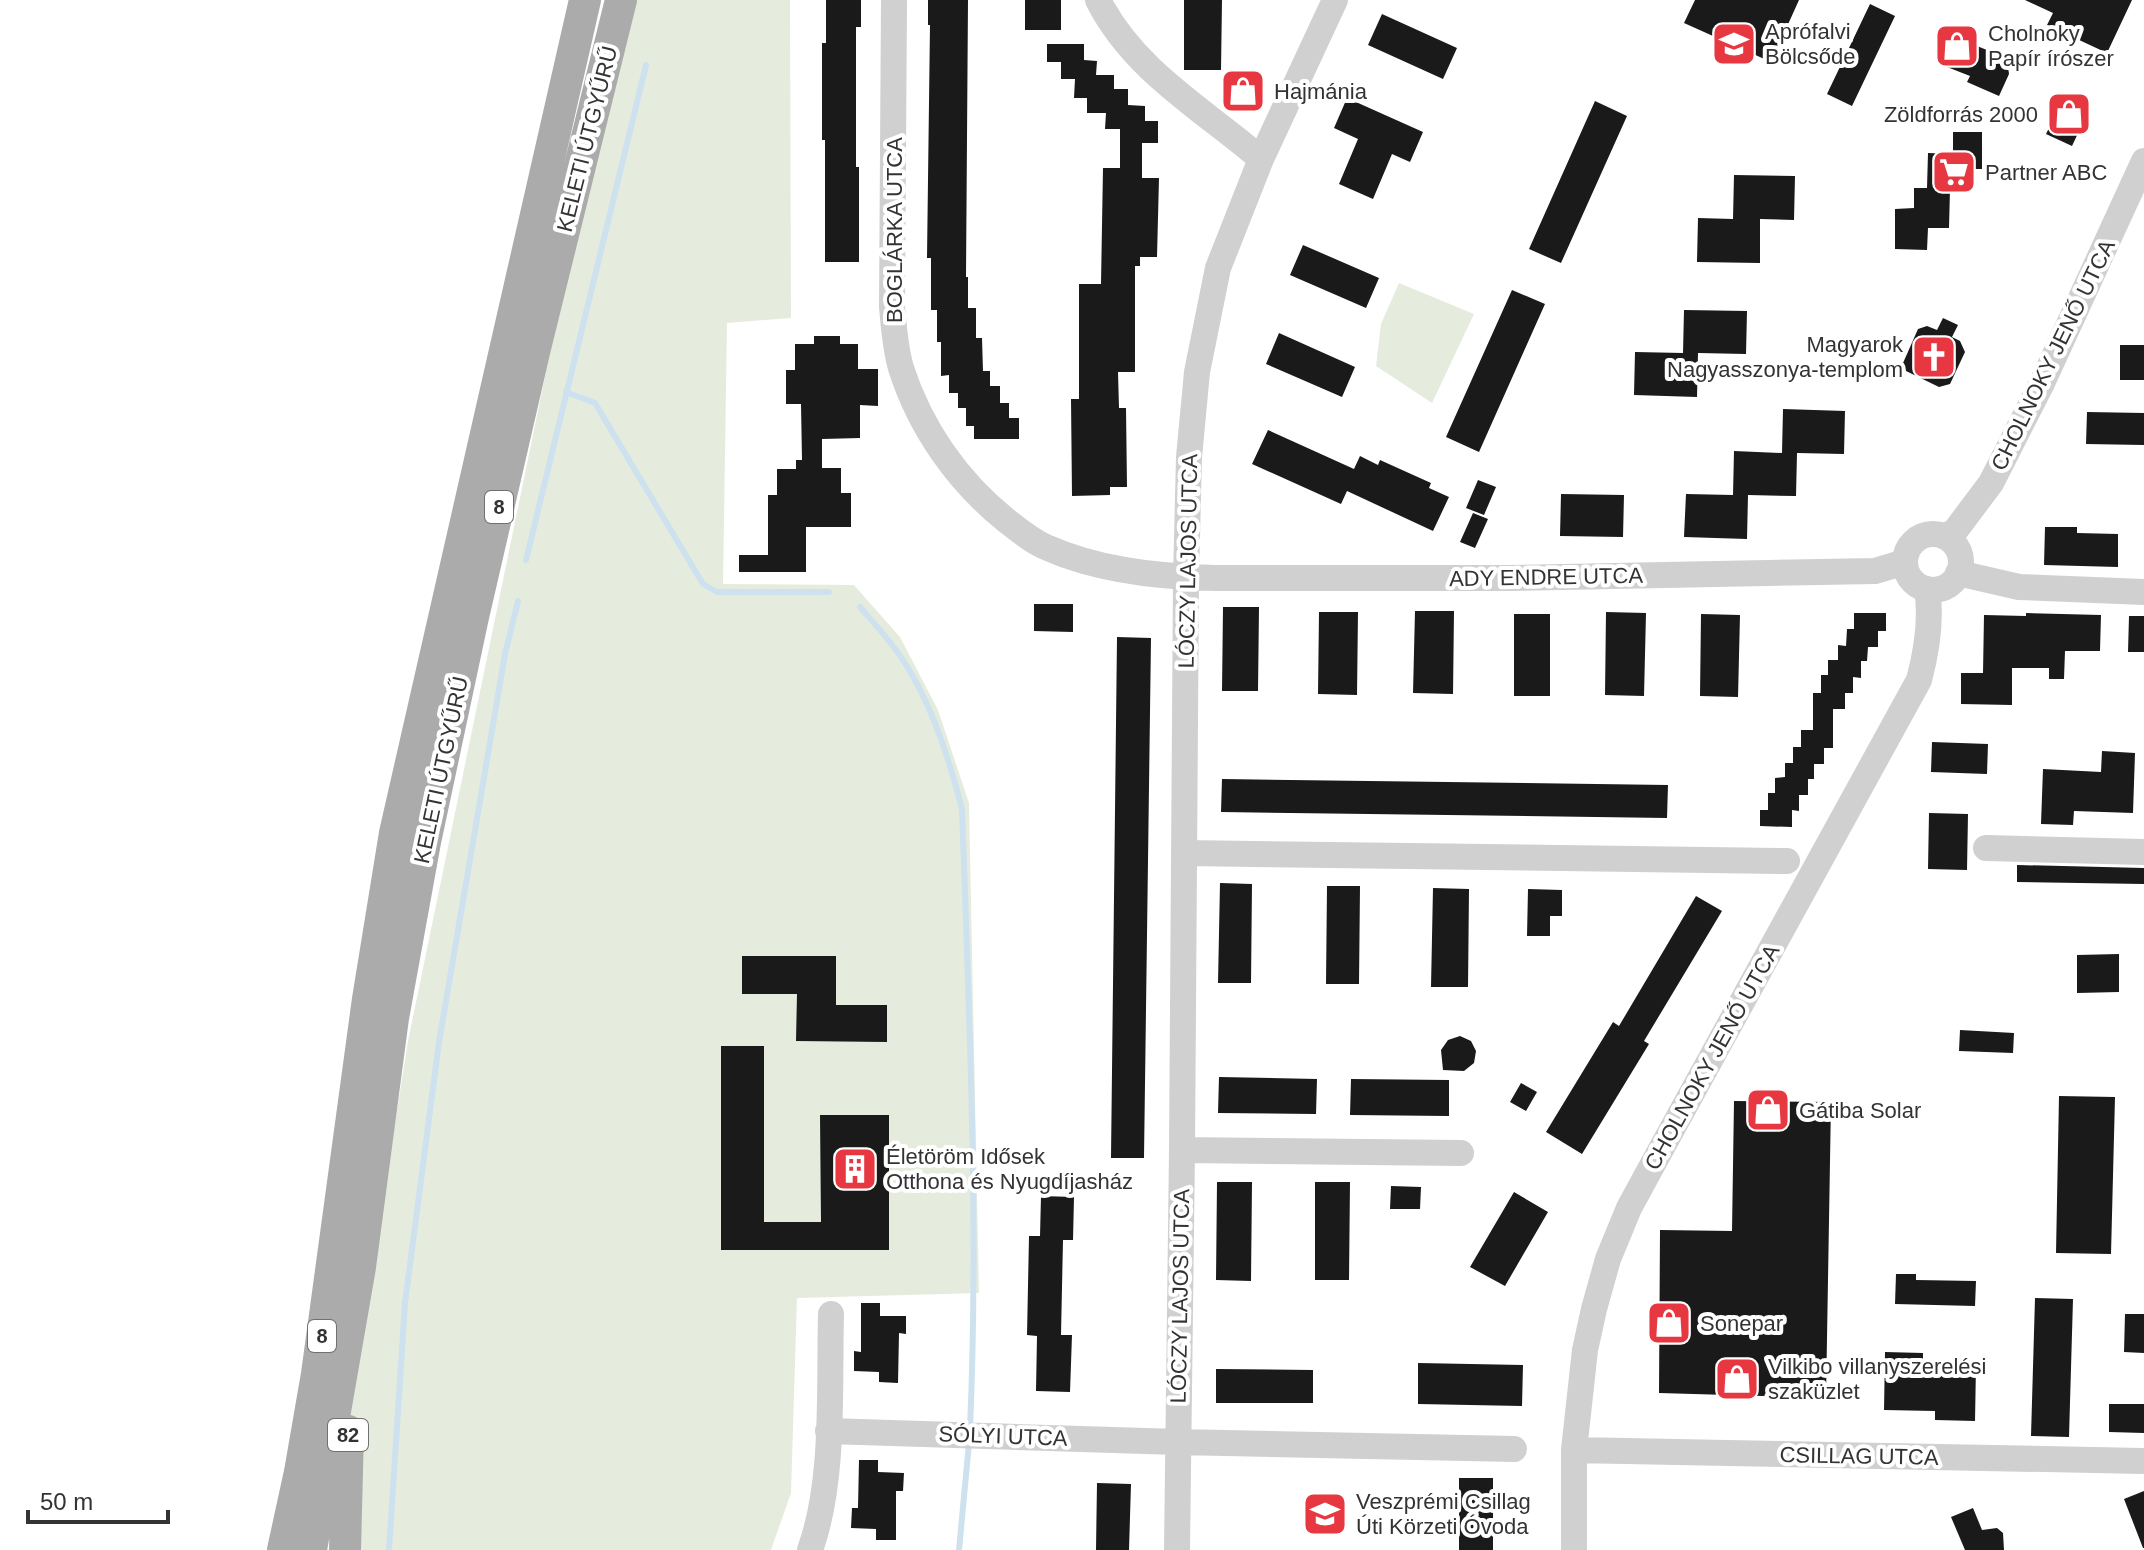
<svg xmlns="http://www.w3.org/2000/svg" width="2144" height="1550" font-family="Helvetica,sans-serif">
<rect width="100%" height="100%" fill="#fff"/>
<!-- green -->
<path fill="#e5ecde" d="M628,0H790L791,318L727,323L723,584L854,585L900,637L938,710L969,803L979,1293L797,1298L791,1493L771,1550H333L341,1465L408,1041L588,168Z
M1399,283L1474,314L1432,403L1376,366L1381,324Z"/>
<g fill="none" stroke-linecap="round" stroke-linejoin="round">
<!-- stream -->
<path stroke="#cee1ee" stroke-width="6" d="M566,392L595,403L703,584L717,592H829
M526,560L646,65
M860,607C872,621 885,635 896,650C929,695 948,755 962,809C969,1015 979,1222 970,1428
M389,1550L405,1303L439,1042L505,654L518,601
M959,1550L969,1443"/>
</g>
<!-- building -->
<path fill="#1a1a1a" d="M826,0H861V27H856V167H859V262H825V140H822V43H826Z
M928,0H968L966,277H968V308H976V338H982L983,371H990V386H1000V403H1009V418H1019V439H974V426H966V408H958V393H949V375L941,376V342H937V310H931V258H927L930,25H928Z
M1025,0H1061V30H1025Z
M1184,0H1222L1221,70H1184Z
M1695,0H1799L1771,62L1684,23Z
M2025,0H2132L2107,53L2047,25L2053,13Z
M1870,4L1895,16L1852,106L1827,94Z
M1382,14L1457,48L1443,79L1368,45Z
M1943,32L1999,55L1996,62L2008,67L2009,74L1999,96L1967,82L1970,76L1947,67L1950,60L1940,56L1938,44Z
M1047,44H1084V60L1097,61L1096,75H1114V89H1128V105L1145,106V121H1158V143H1142V178H1159L1157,257H1140V266H1135V372H1118L1119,408H1126L1127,487H1110V495L1072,496L1071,399H1079V284H1101L1103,168H1120V129H1105L1106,113H1087V98H1074L1075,79H1061V62H1047Z
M1230,84H1257V98H1230Z
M2065,96L2090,108L2072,146L2046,134Z
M1347,98L1423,132L1410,162L1392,154L1373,199L1339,184L1358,139L1334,128Z
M1595,101L1627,116L1561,263L1529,249Z
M1953,132H1982V169H1959V189H1950L1949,228H1928L1927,250L1895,249V209L1914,208V188H1927L1928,153L1953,154Z
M1734,175L1795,176L1794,220L1760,219V263L1697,262L1698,218L1733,219Z
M1303,245L1379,278L1366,308L1290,275Z
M1512,290L1545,304L1479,452L1446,437Z
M1684,310L1747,311L1746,354L1698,353L1697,397L1634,395L1635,352L1683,353Z
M1943,318L1958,325L1952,337L1960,341L1965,352L1950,384L1939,387L1906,371L1903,363L1918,329L1927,326L1937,330Z
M1279,333L1355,367L1342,397L1266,364Z
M814,336H840V344H858V369H878V406L860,405V438L822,439V468H841V493H851V527H806V572H739V555H768V495H777V469H796V460H802L801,404H786V370H795V344H814Z
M2120,345H2144V380H2120Z
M1783,409L1845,411L1844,454L1797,453L1796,496L1748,495L1747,539L1684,537L1686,494L1733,495L1734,451L1782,453Z
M2087,412L2144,413V445L2086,444Z
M1268,430L1354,469L1360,456L1378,465L1380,460L1431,483L1429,488L1449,497L1433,531L1347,491L1341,504L1252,464Z
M1478,480L1496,487L1484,515L1466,508Z
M1561,494L1624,495L1623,537L1560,536Z
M1473,513L1488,519L1475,548L1460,542Z
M2045,527H2077V533L2118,534V567L2044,565Z
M1034,604H1073V632L1034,631Z
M1223,607H1259L1258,691H1222Z
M1415,611H1454L1453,694L1413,693Z
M1319,612H1358L1357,695L1318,694Z
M1606,612L1646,613L1644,696L1605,695Z
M1854,613H1886V631H1878V647H1868L1867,661H1861V678L1853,677V693H1845V709H1833V748H1824V764H1814V779H1808V795H1799V811L1792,810V827L1760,826V810H1768V793H1775V778L1785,777V763H1793V747H1801V730H1813V693H1821V675H1828V660H1838V645L1846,646L1847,629H1854Z
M2026,613L2101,615L2100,651H2065L2064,679H2049V668H2012V705L1961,704V673H1983L1984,615L2026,616Z
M1514,614H1550V696H1514Z
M1701,614L1740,615L1738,697L1700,696Z
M2129,616H2144V652H2128Z
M1117,637L1151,638L1144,1158H1111Z
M1932,742L1988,744L1987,774L1931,772Z
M2102,751L2135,753L2133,813L2074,811L2073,825L2041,824L2043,769L2101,772Z
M1222,779L1668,785L1667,818L1221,812Z
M1929,813L1968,814L1967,870L1928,869Z
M2017,865L2144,868V884L2017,882Z
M1220,883L1252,884L1251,983H1218Z
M1327,886H1360L1359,984H1326Z
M1433,888L1469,889L1468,987H1431Z
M1528,889L1562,890V916H1550V936H1527Z
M1696,896L1722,911L1644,1041L1649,1044L1582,1154L1546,1132L1613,1022L1619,1026Z
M2119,954V992L2077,993V955Z
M742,956H836V1005H887V1042L796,1041L797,994H742Z
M1960,1030L2014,1033L2013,1053L1959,1051Z
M1460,1036L1471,1041L1476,1051L1474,1063L1464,1071L1443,1070L1441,1050L1448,1040Z
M721,1046H764V1222H821L820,1115H889V1250H721Z
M1219,1077L1317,1079L1316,1114L1218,1113Z
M1351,1079L1449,1080V1116L1350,1115Z
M1521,1083L1537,1092L1526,1111L1510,1102Z
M2059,1096L2115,1097L2111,1254L2056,1253Z
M1734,1101L1831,1102L1826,1398L1659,1393L1660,1230L1732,1231Z
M1217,1182H1252L1251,1281L1216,1280Z
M1315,1182H1350L1349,1280H1315Z
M1391,1186L1421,1187L1420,1209H1390Z
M1514,1192L1548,1212L1505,1286L1470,1267Z
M1041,1196L1074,1197L1073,1240H1063L1061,1335H1072L1070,1392L1036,1391L1037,1336L1027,1335L1029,1236H1040Z
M1896,1274H1916V1280L1976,1281L1975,1306L1895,1304Z
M2035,1298L2073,1299L2069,1437L2031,1436Z
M861,1303H880V1316H906V1334L899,1333L898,1383L879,1382V1372L854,1371V1351L861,1352Z
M2125,1314H2144V1353L2124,1352Z
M1885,1352L1923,1353V1363L1976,1365L1975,1421L1935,1420V1411L1884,1410Z
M1418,1363L1523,1365L1522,1406L1418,1404Z
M1216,1369L1313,1370V1403H1216Z
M2109,1404H2144V1433L2109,1432Z
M859,1460H878V1472L904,1473L903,1491H896V1540H876V1529L851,1528L852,1508H858Z
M1459,1478H1493V1550H1459Z
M1097,1483L1131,1484L1129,1550H1096Z
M2144,1491V1548H2143L2124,1499Z
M1973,1508L1982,1530L1997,1528L2003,1533L2004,1550H1965L1951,1517Z"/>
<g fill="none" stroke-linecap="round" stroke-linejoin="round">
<!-- minor -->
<path stroke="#d0d0d0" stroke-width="26" d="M894,0L892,307C894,327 895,348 901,368C920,428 958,482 1007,521C1020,531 1033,542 1048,548C1100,571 1160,577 1216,578H1510L1875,571L1905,562
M1098,0C1134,71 1203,109 1261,159
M1905 562a28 28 0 1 1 56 0a28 28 0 1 1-56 0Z
M1945,537L1955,531L1991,483L2042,383L2144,161
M1958,573L2019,587L2144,592
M1986,848L2144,852
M1184,853L1787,861
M1182,1150L1461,1153
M828,1431L1178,1442L1514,1449
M1574,1450L2144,1461
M810,1550C835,1481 829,1388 831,1314
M1177,1550L1182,1150L1186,578L1189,457L1197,372L1218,268L1261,159L1335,0
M1574,1550V1450L1585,1350L1594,1309L1608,1259L1629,1208L1654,1162L1919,680C1927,650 1932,620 1927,589"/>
<!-- major -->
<path stroke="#ababab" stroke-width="32" d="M283,1550L300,1472L317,1374L368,999L395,833L585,0
M311,1550L360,1267L393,1018L425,842L473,617L535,348L621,0
M345,1550L348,1431"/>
</g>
<!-- icons -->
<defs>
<g id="school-square" transform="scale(2.3)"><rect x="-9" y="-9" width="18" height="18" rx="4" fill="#e73841" stroke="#fff"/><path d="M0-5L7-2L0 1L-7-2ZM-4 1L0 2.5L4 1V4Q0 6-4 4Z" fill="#fff"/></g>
<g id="shop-square" transform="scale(2.3)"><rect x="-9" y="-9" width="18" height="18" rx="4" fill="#e73841" stroke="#fff"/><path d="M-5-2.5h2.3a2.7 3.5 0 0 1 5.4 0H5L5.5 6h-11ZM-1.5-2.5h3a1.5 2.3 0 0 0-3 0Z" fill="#fff"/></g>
<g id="supermarket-square" transform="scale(2.3)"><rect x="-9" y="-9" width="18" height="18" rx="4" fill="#e73841" stroke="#fff"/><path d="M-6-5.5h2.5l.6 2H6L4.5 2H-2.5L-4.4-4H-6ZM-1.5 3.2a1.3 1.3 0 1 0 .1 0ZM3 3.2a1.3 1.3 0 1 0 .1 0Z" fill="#fff"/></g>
<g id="church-square" transform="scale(2.3)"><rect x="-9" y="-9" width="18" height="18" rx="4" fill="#e73841" stroke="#fff"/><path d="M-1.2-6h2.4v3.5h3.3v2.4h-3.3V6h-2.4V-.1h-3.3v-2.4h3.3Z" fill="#fff"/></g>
<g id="building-square" transform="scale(2.3)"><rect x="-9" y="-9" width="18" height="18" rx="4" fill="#e73841" stroke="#fff"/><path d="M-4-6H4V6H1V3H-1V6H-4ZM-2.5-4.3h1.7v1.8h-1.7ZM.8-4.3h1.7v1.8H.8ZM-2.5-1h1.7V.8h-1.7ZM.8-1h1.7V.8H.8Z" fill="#fff"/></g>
</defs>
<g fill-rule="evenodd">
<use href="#school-square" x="1734" y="44"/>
<use href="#shop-square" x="1957" y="46"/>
<use href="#shop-square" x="1243" y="91"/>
<use href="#shop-square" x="2069" y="114"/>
<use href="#supermarket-square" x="1954" y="172"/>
<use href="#church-square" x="1934" y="357"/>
<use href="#shop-square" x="1768" y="1110"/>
<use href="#building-square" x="855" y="1169"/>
<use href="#shop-square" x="1669" y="1323"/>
<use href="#shop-square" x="1737" y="1379"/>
<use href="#school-square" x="1325" y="1514"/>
</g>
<g text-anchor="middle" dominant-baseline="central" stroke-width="8" stroke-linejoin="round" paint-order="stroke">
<!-- shield labels -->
<g fill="#fff" stroke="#707070" stroke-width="2">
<rect x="485" y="491" width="28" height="32" rx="6"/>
<rect x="308" y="1320" width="28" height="32" rx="6"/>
<rect x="328" y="1419" width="40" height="32" rx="6"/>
</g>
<g font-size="20" font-weight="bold" fill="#333">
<text x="499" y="507">8</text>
<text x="322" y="1336">8</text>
<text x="348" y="1435">82</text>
</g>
<!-- poi labels -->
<g font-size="22" fill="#333" stroke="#fff" text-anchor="start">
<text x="1765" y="31">Aprófalvi<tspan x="1765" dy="25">Bölcsőde</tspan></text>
<text x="1988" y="33">Cholnoky<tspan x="1988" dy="25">Papír írószer</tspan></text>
<text x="1274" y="91">Hajmánia</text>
<text x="2038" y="114" text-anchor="end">Zöldforrás 2000</text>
<text x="1985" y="172">Partner ABC</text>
<text x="1903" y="344" text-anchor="end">Magyarok<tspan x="1903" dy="25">Nagyasszonya-templom</tspan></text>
<text x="1799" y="1110">Gátiba Solar</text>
<text x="886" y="1156">Életöröm Idősek<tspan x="886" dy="25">Otthona és Nyugdíjasház</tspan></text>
<text x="1700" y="1323">Sonepar</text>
<text x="1768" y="1366">Vilkibo villanyszerelési<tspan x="1768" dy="25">szaküzlet</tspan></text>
<text x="1356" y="1501">Veszprémi Csillag<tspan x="1356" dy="25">Úti Körzeti Óvoda</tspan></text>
</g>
<!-- street labels -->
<g font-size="22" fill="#333" stroke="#fff">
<text transform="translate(587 139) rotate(-76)">KELETI ÚTGYŰRŰ</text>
<text transform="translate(894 230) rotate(-90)">BOGLÁRKA UTCA</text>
<text transform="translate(2053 355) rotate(-64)">CHOLNOKY JENŐ UTCA</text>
<text transform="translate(1188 561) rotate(-89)">LÓCZY LAJOS UTCA</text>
<text transform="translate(1546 577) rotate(-1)">ADY ENDRE UTCA</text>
<text transform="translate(441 770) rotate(-78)">KELETI ÚTGYŰRŰ</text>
<text transform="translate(1712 1057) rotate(-61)">CHOLNOKY JENŐ UTCA</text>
<text transform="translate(1180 1296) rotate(-89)">LÓCZY LAJOS UTCA</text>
<text transform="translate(1003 1436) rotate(2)">SÓLYI UTCA</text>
<text transform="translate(1859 1456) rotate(1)">CSILLAG UTCA</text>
</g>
</g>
<!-- scale -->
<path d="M28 1510v12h140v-12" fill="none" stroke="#333333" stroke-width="4"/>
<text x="40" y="1510" font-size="24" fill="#333333" stroke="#ffffff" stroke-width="6" paint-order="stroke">50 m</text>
</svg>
